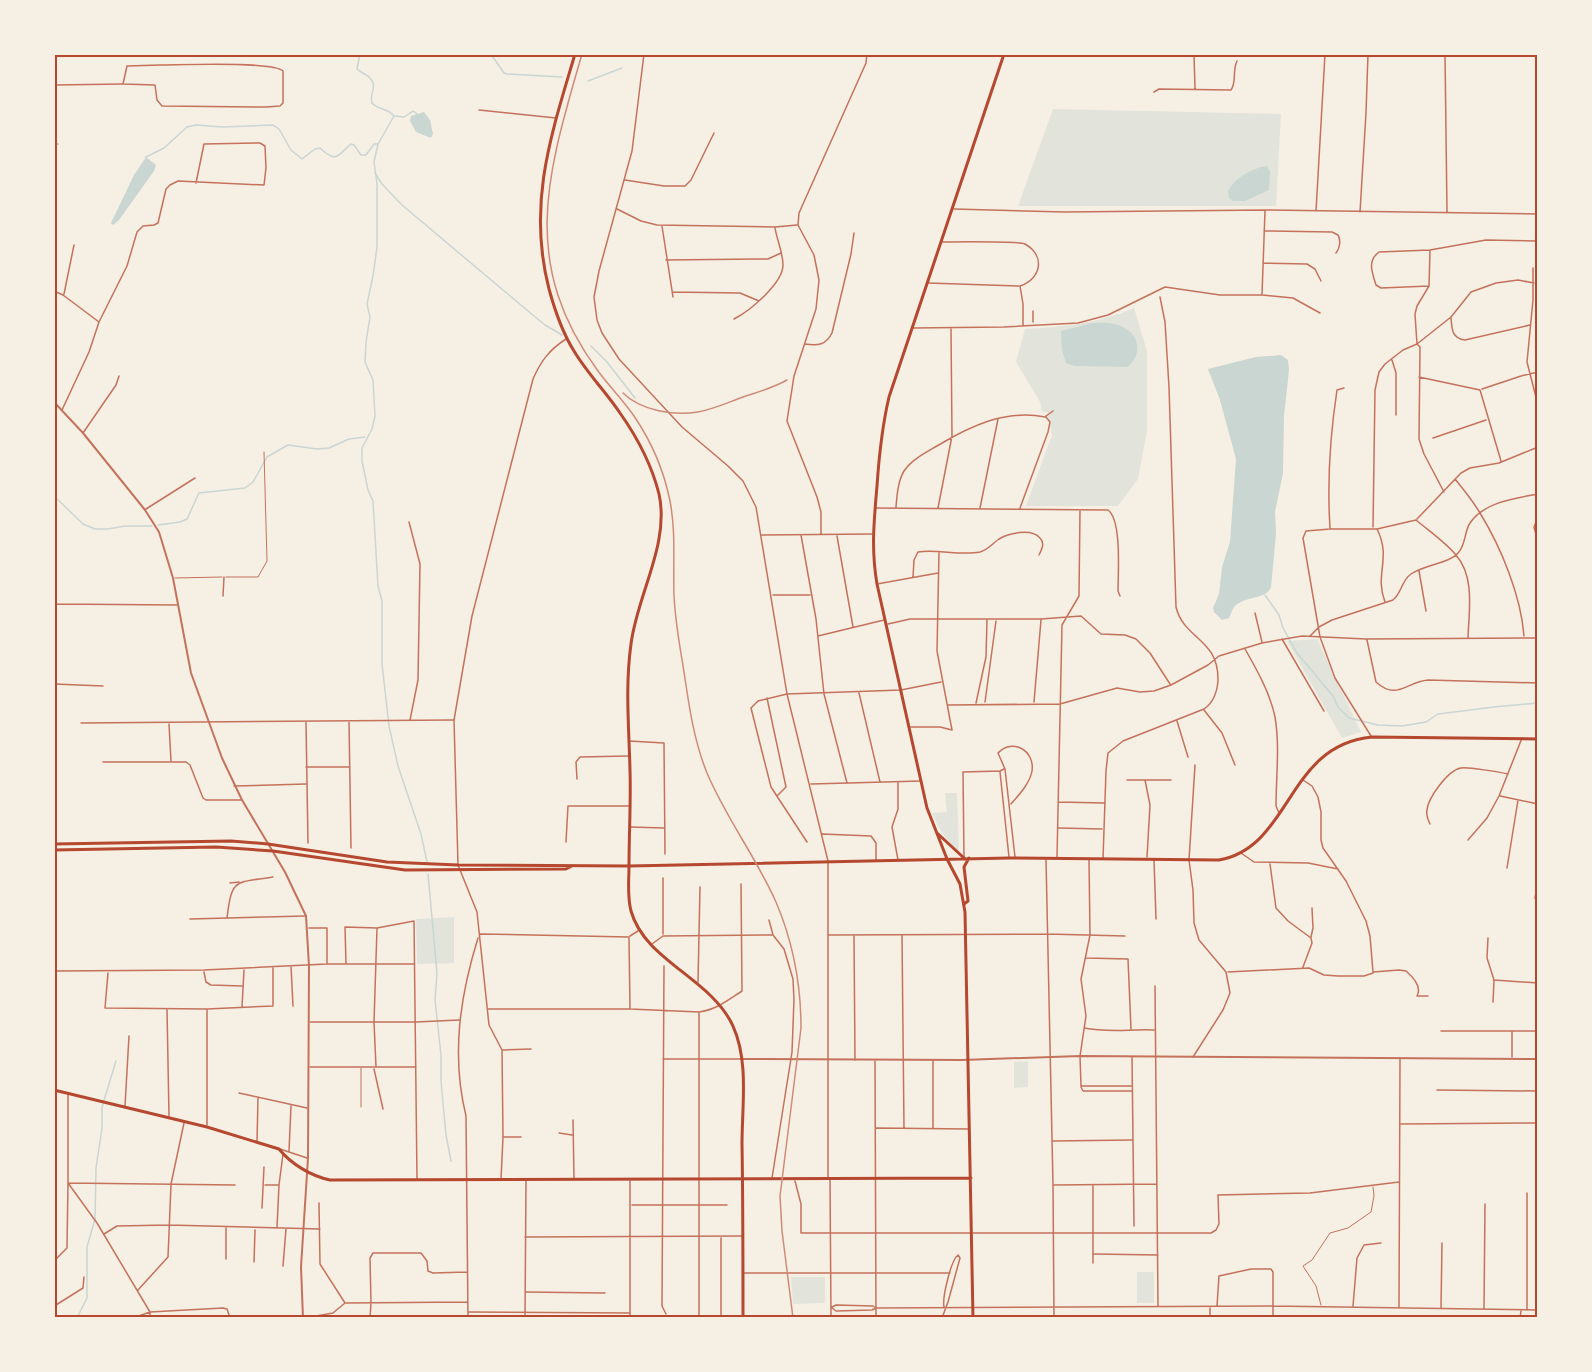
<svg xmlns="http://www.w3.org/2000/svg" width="1592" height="1372" font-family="Overpass,sans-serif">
<rect width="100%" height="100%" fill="#f6efe4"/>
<!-- green -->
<path fill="#e2e4dc" d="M1053,109L1281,114L1276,206H1018Z
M1134,308L1147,351V431L1138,479L1118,506H1026L1052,435L1047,412H1042L1040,402L1016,362L1025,329C1063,327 1099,323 1134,308Z
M1317,639L1361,732L1342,738L1287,641Z
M945,793H957L959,851C945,840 939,829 932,813L947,812Z
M454,917V963L417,964L416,919Z
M1028,1061V1087L1014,1088V1062Z
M1137,1272H1154V1303H1137Z
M791,1277H825V1303L793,1304Z"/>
<!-- water -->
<path fill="#c9d6d2" d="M424,112L430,120L433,134L431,138L416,132L410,121L411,116Z
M146,157L156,165L154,171L119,220L113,225L111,223L134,175Z
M1267,166L1270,172L1269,190L1245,201H1233L1229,198L1228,191C1235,178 1252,168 1267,166Z
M1092,323C1101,322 1112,322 1121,326C1140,334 1143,355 1127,367L1075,366L1066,363L1062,350L1061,331Z
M1281,355L1288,360L1289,370L1284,416L1283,473L1275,512L1276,534L1271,587C1267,599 1247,596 1236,605C1232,609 1231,614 1229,618L1222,620L1214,612L1213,608L1219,594L1222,567L1230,542L1236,459L1220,400L1208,369L1256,357Z"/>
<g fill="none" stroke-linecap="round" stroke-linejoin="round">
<!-- stream -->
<path stroke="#c9d6d2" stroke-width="1.5" d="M360,54L357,69C361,73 367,74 370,78C378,85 369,94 372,103C378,110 388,108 394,116
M487,54L493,57L504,73L507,74L562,77
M588,81L622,68
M394,116L378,144L374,162L377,184V247L373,276L367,304L370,317L366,342L365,362L373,380L375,416L372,429L362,448V461L368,490L373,501L378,586L382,601V664L389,726L398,766L421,834L427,862
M395,116L404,117L413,111L417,114
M146,157L164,148L187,127L196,125L222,127L273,125L279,129L291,150L302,159L315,149L320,148C338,165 338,154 351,144L354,145L361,155H366L374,144H377
M375,173L382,184L402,205L528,311L545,325L562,335
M591,346L607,362L635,398
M54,496L83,524L95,529H108L125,526H152
M158,525L180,522L187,519L199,493L245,488L253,482L267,457L288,445L317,449L329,448L349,439L365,437
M1265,595L1279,615L1283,628L1297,653L1333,696L1338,707L1349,718L1378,725L1402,726L1426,722L1438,714L1494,707L1538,703
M428,874L437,973L435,1000L441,1055V1081L446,1135L451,1161
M77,1318L87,1298V1247L95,1219L96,1168L102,1128V1107L116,1061"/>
<!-- service -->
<path stroke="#c5725c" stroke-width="1" d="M67,54L83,56
M54,144H58
M54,181H55
M226,577H258L267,561L264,452
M175,578L222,577
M361,1068V1107
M1321,1305L1316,1286L1303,1266L1312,1260L1330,1233L1348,1228L1371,1212L1374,1196L1373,1187"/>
<!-- minor -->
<path stroke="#c5725c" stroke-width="1.5" d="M644,54L632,151L599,271L594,297L597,320L602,333L619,359L682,427L728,466L743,481L756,507L787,694L828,861V1178
M1194,54L1195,89
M1445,54L1447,212
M161,65C180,65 273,61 283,71V103L280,106L266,107L162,106L157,100L155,85L123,84L127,66Z
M54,85L122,84
M1154,92L1159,89L1231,90C1237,82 1232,71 1237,61
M479,110L556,118
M625,180L664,186H685L691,180L714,133
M617,209L641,221L657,225L775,227L797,225
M954,209L1064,212L1265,210L1538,214
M1316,211L1325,54
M1360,212L1366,113L1368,54
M662,226L673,297
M1264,231L1332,232L1338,235C1341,240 1340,248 1336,253
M941,242C954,242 1019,241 1025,244C1046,256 1041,279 1020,286L1023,304V325
M1430,251L1429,286L1417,306L1415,314L1417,344L1420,347L1419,439L1424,454L1444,492
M666,260L757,259H768L781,253
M1263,263L1307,264L1315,269L1321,281
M1533,268V300L1527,362L1538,405
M928,283L1019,286
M1429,286L1381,288L1376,285C1372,272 1367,261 1379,252L1430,250L1486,240L1538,241
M54,291L63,295L99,322
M672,292L740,293L759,301
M64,294L74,245
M1262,295L1293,298L1320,313
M1451,318C1452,330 1452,338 1465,340L1530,325
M734,319C750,311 783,283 783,265C783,253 777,240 775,228
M1033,322V311
M912,328L1004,327L1078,323L1108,315L1165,287L1220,295H1262L1265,211
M805,344C818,346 826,345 832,333L851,254L854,233
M1392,360L1396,373V415
M1419,377L1480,390L1501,461
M1482,389L1521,376L1538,372
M62,410L89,352L99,322L127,266L137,232L143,226L154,225L158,223L166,189L170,185L178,181L264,185L266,168L265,146L260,143L204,144L196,183
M1046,416L1053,411
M83,433L116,385L119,376
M1433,438L1486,420
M1455,479C1464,490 1473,501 1480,513C1501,547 1521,596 1524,636
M896,507C897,495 898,481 904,471C911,460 925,453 937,446C970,426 1006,409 1045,417
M876,508L1108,510C1122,520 1118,574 1118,591L1120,596
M938,508L952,436L951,329
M980,508L998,419
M1020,508L1048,432L1050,422L1046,417
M146,509L195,478
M1538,517L1534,527L1538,542
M1417,519L1461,473L1470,468L1499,463L1538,447
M409,522L420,564L418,680L410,720
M1373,527L1375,390L1379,372L1385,364L1403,350L1417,344L1451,317L1471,292L1496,283L1518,280L1534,283
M1330,528C1327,481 1330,436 1337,390L1344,388
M1377,529C1392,559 1374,574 1385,602
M821,534V512L817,497L787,421L794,376L816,309L819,280L814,255L798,225L799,213L866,63L867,54
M762,535L872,534
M801,535L816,619L824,694L847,783
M837,536L853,627
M1419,571L1426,611
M913,577L914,560L918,552C938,549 960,556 980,552C988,550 993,543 999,539C1009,533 1031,528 1040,538C1045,543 1042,549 1039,555
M877,584L938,573
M773,595H810
M223,596L224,577
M54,600L56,604L54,639
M56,604L177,605
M1255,613L1262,642
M888,624L910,619H1041L1081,616L1101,634L1125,635L1136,639L1150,653L1170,684
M818,636L884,620
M1310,636L1319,627L1332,620L1393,600C1402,593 1401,581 1411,574C1424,565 1450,563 1458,553C1466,545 1464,532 1470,523C1484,502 1516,498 1538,494
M1282,639L1324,711
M1367,640L1376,682C1397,701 1406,682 1428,680L1538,683
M1245,649C1257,670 1270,693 1275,717C1280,746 1276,777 1276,806L1279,813
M54,684L103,686
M859,693L880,782
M767,698L786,787L778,795
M985,702L996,621
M1034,702L1041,620
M976,703L986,657L987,620
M948,705L1060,704L1117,688L1140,692L1154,691L1171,685L1208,665L1219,656L1262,643L1302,636L1366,639L1538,638
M1204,710L1222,733L1235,765
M349,721L351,848
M1177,721L1188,757
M306,722L308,843
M81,723L453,720
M169,724L171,761
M911,727H940L952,730L937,651L939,552
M1371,736L1335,678L1320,637L1303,538L1306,531L1330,529H1377L1416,520C1429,531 1445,542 1456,555C1475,577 1469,610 1468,637
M629,741L664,743L665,854
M103,762H186L190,765L203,798L206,800H242
M306,767H349
M1000,772L1009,857
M577,779L576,762L580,757L628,756
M1127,780H1171
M1145,780L1150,805L1147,857
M1303,780L1312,786L1318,797L1321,812V840L1323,848L1346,881L1366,921L1370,936L1373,972L1399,970L1406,971C1413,977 1422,987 1417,996H1428
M898,783V809L892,827L898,860
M811,784L921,781
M234,786L306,784
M1500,796L1538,804
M1058,802L1104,803
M1011,804C1019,795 1030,783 1032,771C1035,750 1012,738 998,753L1005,769L1015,857
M1430,824C1428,820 1426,815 1427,810C1428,798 1448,770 1461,768C1469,767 1499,772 1508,774
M630,827L664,828
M1059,828L1102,829
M822,834L871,836L876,843V860
M1468,840L1487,818L1499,796L1522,738
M566,842L568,806H629
M807,842L771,787L751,708L758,701L787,694L901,690L941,682
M1241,853L1254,862L1308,863L1338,869
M964,857L963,772L1000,771L1004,769
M1057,857L1062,625L1079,596L1080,510
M1046,859L1053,1185L1054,1318
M1103,859L1106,771L1108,753L1123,741L1204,709C1213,703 1217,692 1218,681C1219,638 1184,640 1176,607L1169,387L1165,322L1160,297
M1154,860L1156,919
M1270,864L1276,908L1288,921L1311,938L1312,943L1303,967
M1507,868L1518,800
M230,883L239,882
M1538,883L1535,898L1538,904
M227,918C232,877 235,883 273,877
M190,919L306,916
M769,920L773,935L784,949L793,979L794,1000L792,1052L772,1178
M309,928H327V963
M480,934L629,937
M663,934V878
M829,935L1047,934L1125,936
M630,936L638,931
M854,936L855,1060
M902,936L904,1128
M1311,937L1313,928L1312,908
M629,938L630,1008
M1488,938L1487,958L1494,980L1493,1002
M652,944L663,936L773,935
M1086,958L1128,959L1131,1029
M346,964L345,927L377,928L414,921L417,1179
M291,966L293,1006
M664,966L662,1306L666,1314
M54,971L204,970L327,964H414
M204,972L206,982L211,985L242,986
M1228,972L1309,968L1324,975L1338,976H1364L1373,973
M108,973L105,1008L207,1009L273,1006V968
M1494,980L1538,983
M698,982L700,887
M1155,986L1158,1306
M242,1007L244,970
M167,1009L169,1116
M488,1009H630L699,1012C716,1010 728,1000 742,991L741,884
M207,1010V1125
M699,1013V1318
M310,1022H416L459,1020
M1084,1028C1108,1033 1130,1029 1154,1030
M1441,1031H1538
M1512,1032V1057
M503,1050L531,1049
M1132,1057L1134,1226
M1193,1057L1223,1010L1230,993L1226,972L1199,940L1194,923L1193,890L1189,860L1195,765
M663,1059H741
M933,1060V1128
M875,1061L876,1318
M310,1067H416
M376,1067L374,1022L377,928
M374,1069L383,1109
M1081,1086L1080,1056L1086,1016L1081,979L1090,935L1089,860
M1082,1086H1131
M1081,1087L1083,1091H1132
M1437,1090L1538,1091
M239,1093L307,1108
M68,1094V1183L97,1223L150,1312V1318
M125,1106L129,1036
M573,1120L574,1179
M1401,1124L1538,1123
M876,1128L969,1129
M559,1133L572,1135
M504,1137H521
M257,1141L258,1098
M1053,1141L1132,1140
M280,1149L307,1158
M289,1151L291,1106
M501,1179L503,1137L502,1050L489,1025L477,912L458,865L454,720L472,616L533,379C541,361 549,350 566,339
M830,1179L831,1318
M630,1181V1318
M795,1181L801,1204V1233H1211L1216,1230L1219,1224L1218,1195L1310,1193L1399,1182
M265,1185H278
M1054,1185L1157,1184
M632,1205H727
M262,1208L264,1167
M277,1227L279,1185L283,1154
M104,1234L117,1226L169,1225L320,1229
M525,1237L743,1236
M1094,1254L1158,1255
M226,1259V1228
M54,1261L67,1248L68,1183L235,1185
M254,1262L255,1230
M1093,1263V1186
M283,1266L286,1229
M744,1273H950
M138,1290L168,1257L171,1184L184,1123
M526,1292L605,1293
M346,1303L468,1302
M54,1304L56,1305L83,1288L84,1277
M1217,1306L1219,1276L1251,1269H1271L1273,1272V1318
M1353,1306L1357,1258L1364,1245L1381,1243
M831,1307L836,1311L872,1310L876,1308L1273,1306L1538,1310
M832,1307L836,1305L873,1306L876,1308
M1399,1308L1400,1059
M1441,1308L1442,1243
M1484,1308L1485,1204
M1527,1309V1193
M469,1312L630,1313
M133,1318L150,1312L223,1308L227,1309L230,1318
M305,1318L333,1313L345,1303L320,1264L319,1203
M370,1318L371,1303L370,1258L373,1253H421L427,1261L428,1271L433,1273L467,1272
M468,1318L466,1116C451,1055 460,996 478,938
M525,1318L526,1181
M721,1318V1238
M942,1318L948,1302L960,1258L958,1255C951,1260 942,1298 944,1307
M1210,1318V1308
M1520,1318L1521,1311"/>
<!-- tertiary -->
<path stroke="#c5725c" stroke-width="2" d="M54,402L83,433L145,510L159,532L173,578L191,673L222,758L242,800L285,872L306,916L309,966L308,1158L301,1267L303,1318
M741,1059L962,1060L1080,1056L1538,1059"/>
<!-- secondary -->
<path stroke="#b5482f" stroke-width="3" d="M575,54C551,135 527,204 549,289C555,311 562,332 574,351C587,373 606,392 620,413C637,437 652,466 659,494C670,544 637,595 631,644C625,687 629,728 630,770C631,802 629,834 629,866
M947,859L960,884L965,912L973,1318
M54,1090L207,1127L279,1149C291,1164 311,1176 330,1180L971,1178"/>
<!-- primary -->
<path stroke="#b5482f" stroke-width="3" d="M937,833L964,858
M54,844L231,841L268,844L387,862L458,865L629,866L1009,858L1219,860C1292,847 1286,745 1372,737L1538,739
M54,850L216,847L273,851L405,870L566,869L572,866
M947,859L927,808L877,584C871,549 874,521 877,486C879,456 882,427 889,397L1004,54
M629,866C629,881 627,896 631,911C645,961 711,978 733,1026C749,1061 742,1106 742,1144C743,1202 743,1260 743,1318
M964,904L968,901L964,867L969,858"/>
<!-- rail -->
<path stroke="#cf8b77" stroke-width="1.5" d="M582,54C548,172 518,262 598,371C609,386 623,400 634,416C651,441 664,471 670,501C676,532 673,564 674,595C675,621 680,647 684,672C689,706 694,741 707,773C726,818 756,857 776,902C793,942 801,984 801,1028L780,1196L782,1231L793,1318
M623,393C641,411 675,416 698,412C714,409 729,402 743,397C758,392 773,388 787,380"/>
</g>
<!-- border -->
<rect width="1592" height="1372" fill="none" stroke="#f6efe4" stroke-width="111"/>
<rect x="56" y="56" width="1480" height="1260" fill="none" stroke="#b5482f" stroke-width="2"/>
</svg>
